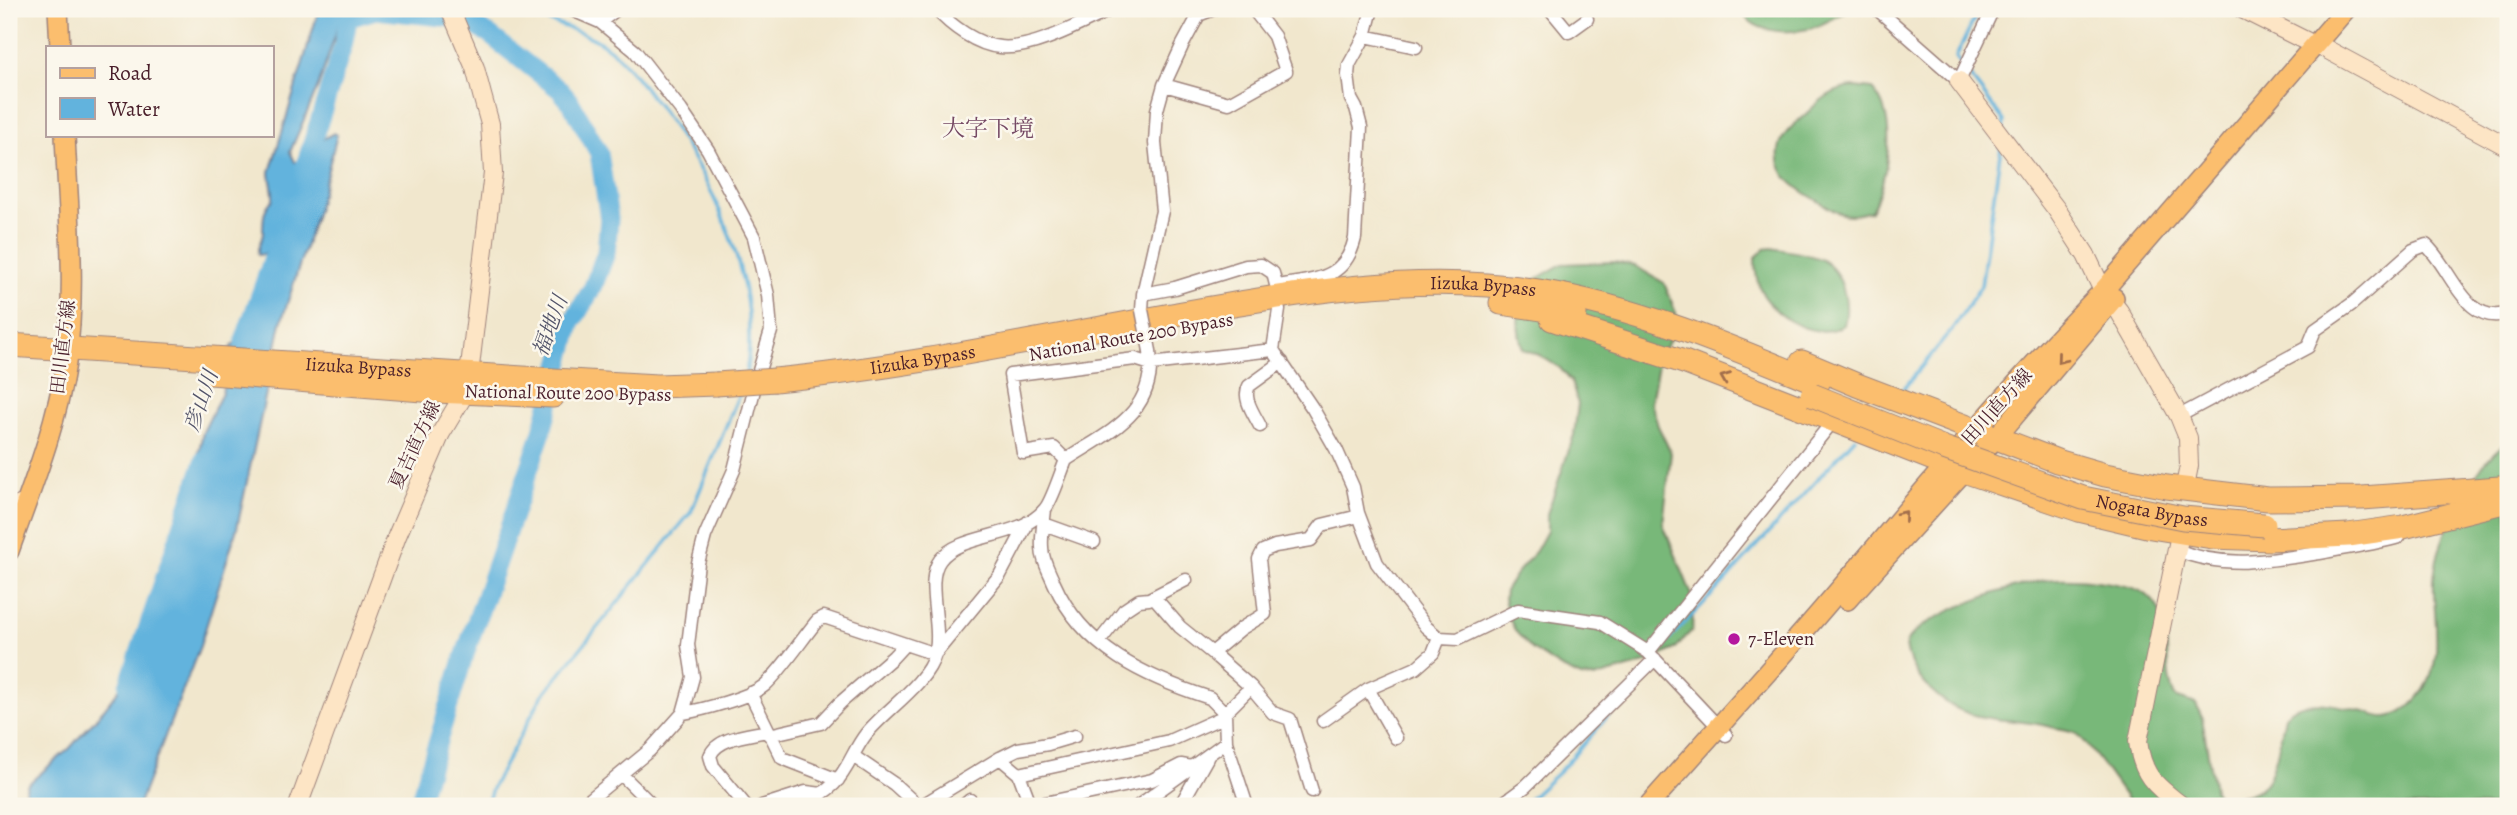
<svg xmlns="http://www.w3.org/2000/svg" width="2517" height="815" font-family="Alegreya,'Noto Serif JP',serif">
<rect width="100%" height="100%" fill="#fbf7ec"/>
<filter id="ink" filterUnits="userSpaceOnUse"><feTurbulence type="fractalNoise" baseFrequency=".0143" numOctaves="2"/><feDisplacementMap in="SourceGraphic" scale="14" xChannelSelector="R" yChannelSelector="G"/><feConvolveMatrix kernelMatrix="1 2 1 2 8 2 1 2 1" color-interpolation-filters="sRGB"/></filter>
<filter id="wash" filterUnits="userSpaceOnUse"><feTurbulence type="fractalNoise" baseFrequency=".00686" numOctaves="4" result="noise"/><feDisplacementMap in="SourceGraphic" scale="28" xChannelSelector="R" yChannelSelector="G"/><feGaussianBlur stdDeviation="1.57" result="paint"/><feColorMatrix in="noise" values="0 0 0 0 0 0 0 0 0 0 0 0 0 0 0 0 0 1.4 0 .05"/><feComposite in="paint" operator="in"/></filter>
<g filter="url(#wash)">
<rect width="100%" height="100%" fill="#f1e7cd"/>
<!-- forest -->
<path fill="#78b879" stroke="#616c52" stroke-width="2" d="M1740,9H1847L1844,13C1833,18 1821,26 1809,29C1784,34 1752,33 1740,9Z
M1854,87L1872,89C1899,116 1888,181 1871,211C1861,214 1850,217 1839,213C1833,211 1826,206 1820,202C1799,190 1772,175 1780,145C1784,131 1798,122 1808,112C1821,99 1835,88 1854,87Z
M1772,248C1787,251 1808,253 1822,260C1843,272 1850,303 1844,325C1816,341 1781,321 1764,296C1757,285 1755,271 1755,258L1765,249Z
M1614,262L1635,266L1664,283L1676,313L1678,324L1659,359L1651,402L1658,426L1671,453L1663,524L1694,600L1692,630L1675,649L1646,663L1594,678L1581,677L1560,667L1532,649L1516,632L1509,618L1504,599L1505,591L1516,574L1536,551L1547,531V514L1574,435L1578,404L1571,381L1560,368L1539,355L1523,349C1516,328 1517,307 1524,286L1562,264Z
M2508,441V806H2132C2122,793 2087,740 2076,733C2071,730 2062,729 2055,728C2007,714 1970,729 1930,689C1917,676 1907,662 1906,643C1921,614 2022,581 2055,579C2076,578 2133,582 2148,596C2177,620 2160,667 2175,697L2196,704L2202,718L2214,790L2218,798C2233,799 2260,795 2268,780C2277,764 2281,734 2285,716C2301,695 2339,705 2361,711C2369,713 2379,718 2387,717C2399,716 2410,707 2418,698C2448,663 2432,620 2434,579C2437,537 2473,465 2508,441Z"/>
<!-- water -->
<path fill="#62b3dd" stroke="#566984" stroke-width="2" d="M319,9H346L340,21L318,87L290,152L295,162L304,163L317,142L334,133L337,135L319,204L281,323L237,528L200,646L138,806H22L27,785L70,748L104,709L127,679L149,640L172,570L182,520L198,491L197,460L203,432L222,393L231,348L243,333L247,322L257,314L275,245L272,243L265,254L258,255C256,246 263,241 263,232C263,221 263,207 273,200C274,189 270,182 270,172Z"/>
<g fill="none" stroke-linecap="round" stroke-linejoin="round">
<!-- stream -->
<path stroke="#62b3dd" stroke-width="3.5" d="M519,9C544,22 573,27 598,41C619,53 635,76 650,95C708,169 763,278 746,375
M1962,66L1956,57L1979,9
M1967,72L2004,121L2003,129
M1900,393L1951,331L1981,286L2001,147
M1654,655L1725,581L1855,438
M486,806L493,786L542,696L691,512L740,392
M1522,806L1560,771L1628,693"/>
<!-- river -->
<path stroke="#62b3dd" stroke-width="19" d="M349,18L376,10L453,18L469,22L487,33L560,90L571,103L599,153L609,219L606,253L593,287L571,324L541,435L462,663L418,806
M300,182L343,46L350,9
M244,341L276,250
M128,686L205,459"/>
</g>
</g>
<g filter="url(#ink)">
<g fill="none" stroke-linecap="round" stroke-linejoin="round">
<!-- street casing -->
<g stroke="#9e837c" stroke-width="15">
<path id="street" d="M570,9L600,22L635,51L681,110L708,150L754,237L768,295L771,331L758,374L734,470L705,536L698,563L688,645L693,677L683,713L650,750L582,806
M936,9C951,26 977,45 1000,47C1031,51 1084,22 1112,9
M1186,9L1201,14L1214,9
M1550,9L1569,32L1587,19
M1877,9L1959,81L1993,9
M600,22L617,9
M1365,36L1416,47
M1164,85L1229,103L1286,71L1274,36L1253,9
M1278,286C1314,279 1345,281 1355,238L1361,127L1356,108L1351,99L1348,75L1349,65L1365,36L1372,9
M1143,294L1175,288L1246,266L1261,265L1273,273L1278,293
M1142,310L1143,294L1162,211L1155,143L1157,110L1164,85L1182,46L1202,9
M1279,310L1273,350L1313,409L1336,449L1353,487L1358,513L1377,563L1426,627L1439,638L1458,639L1518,610L1600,622L1648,652L1726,735
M1150,351C1156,414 1110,431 1066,460L1054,448L1023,453L1010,375L1135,359L1151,364L1273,350
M2179,416L2308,347L2315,330L2352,304L2413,250L2426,245C2451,267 2466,328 2508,313
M1260,426C1254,414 1242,398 1249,386L1282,362
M1045,509C1044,521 1041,535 1042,547C1042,560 1049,571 1054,583C1083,649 1145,677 1210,698L1225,713L1226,742L1247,806
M1044,524L1094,542
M2177,550C2225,570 2275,560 2325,552C2350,547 2375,544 2399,537
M1154,597L1180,627L1212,653
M1099,642L1124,610L1139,600L1149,599L1186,580
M1648,652L1833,421
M1251,687L1273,713L1290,719L1312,791
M750,693L782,758L838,780
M683,713C702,710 751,697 765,685C781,671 802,639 817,621L824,617L935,654L1000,575L1028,522
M1225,713L1251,687L1212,653L1242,628L1265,614L1259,559L1263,551L1275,546L1311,540L1322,525L1359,516
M1323,721L1368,689
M769,735L821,723L840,703L893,657L905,644
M1396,738L1368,689L1416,668L1433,653L1439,638
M853,756L894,784L918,806
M1000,758L1018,749L1048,744L1075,736
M621,774L653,806
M1019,774L1169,741L1225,716
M746,806L713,766L710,756C717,737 750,735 767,731
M762,806L806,792L822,794
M798,806C812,800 824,794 834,784C848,770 854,749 866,734C885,710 927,684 935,654C943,626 924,581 940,560C961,532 1020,540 1045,509C1052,501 1061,472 1066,460
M921,806L1000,758L1019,774L1031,806L1152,780L1181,765L1192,767
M963,806L970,800
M1138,806L1226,742
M1180,806L1207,758
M1499,806L1525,787L1655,659"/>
</g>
<!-- secondary casing -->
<g stroke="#9e837c" stroke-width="20">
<path id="secondary" d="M2242,9L2316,46L2326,49L2508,147
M1959,81L2057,210L2086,255L2103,291L2119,311L2179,416L2188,438L2189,466L2186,481
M9,509L26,503
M2178,544L2138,741C2142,776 2155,785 2182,806
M298,806L397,536L441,433L465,393L469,375L493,173L490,124L482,95L475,68L450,9"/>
</g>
<!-- primary casing -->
<g stroke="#9e837c" stroke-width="22">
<path id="primary" d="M58,9L60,47
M9,551C31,489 56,428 66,363C77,288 68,210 65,135
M1847,600L1964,471L1995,439L2114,298
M1648,806C1708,738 1769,672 1828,603C1918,498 2006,390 2103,291L2346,9"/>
</g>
<!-- highway casing -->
<g stroke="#9e837c" stroke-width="25">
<g id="highway">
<path d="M1501,303L1575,314"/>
<path d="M1552,319L1684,362L1964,471L2079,510L2151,527L2212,537L2270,539L2348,535L2403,527L2507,501"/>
<path id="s1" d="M9,345L586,382L657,386L716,384"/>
<path d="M1802,362L1857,385L2057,461L2105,475L2167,487L2268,499L2362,498L2500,488"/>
<path d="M210,373L435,391L553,396"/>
<path id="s2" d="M775,380C910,367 1043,338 1177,314C1295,293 1418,271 1539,291C1636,307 1727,345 1818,383"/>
</g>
</g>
<!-- street -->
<use href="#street" stroke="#fff" stroke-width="12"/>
<!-- secondary -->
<use href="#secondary" stroke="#fde5c5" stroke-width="18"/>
<!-- primary -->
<use href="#primary" stroke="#fbbe6e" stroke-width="19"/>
<!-- highway -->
<use href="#highway" stroke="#fbbe6e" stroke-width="23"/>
<!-- street-bridge casing -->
<g stroke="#9e837c" stroke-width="15" stroke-linecap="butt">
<path id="street-bridge" d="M1142,310L1150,351"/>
</g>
<!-- highway-bridge casing -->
<g stroke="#9e837c" stroke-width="25" stroke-linecap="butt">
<g id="highway-bridge">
<path d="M716,384L775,380"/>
<path id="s3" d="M1812,395L1944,448L2083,498L2183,518L2264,525"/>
</g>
</g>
<!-- street-bridge -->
<use href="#street-bridge" stroke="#fff" stroke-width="12"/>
<!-- highway-bridge -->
<use href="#highway-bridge" stroke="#fbbe6e" stroke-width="23"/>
</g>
<!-- one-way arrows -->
<defs><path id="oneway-chevron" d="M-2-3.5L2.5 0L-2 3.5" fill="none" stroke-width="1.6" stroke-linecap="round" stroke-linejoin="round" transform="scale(1.75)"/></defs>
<g stroke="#a26e4c">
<use href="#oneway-chevron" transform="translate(2061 359) rotate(130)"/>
<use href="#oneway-chevron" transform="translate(1725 378) rotate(-158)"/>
<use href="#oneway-chevron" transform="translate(1903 515) rotate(-50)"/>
</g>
</g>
<!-- markers -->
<circle fill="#b5179e" stroke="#fbf7ec" stroke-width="2.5" cx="1734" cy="639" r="7"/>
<g text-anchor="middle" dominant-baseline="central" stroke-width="5" stroke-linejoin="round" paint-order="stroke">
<!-- street labels -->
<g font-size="19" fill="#4a1f2b" stroke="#fbf7ec">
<text stroke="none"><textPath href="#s2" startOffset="716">Iizuka Bypass</textPath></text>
<text transform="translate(1131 337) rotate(-10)">National Route 200 Bypass</text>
<text transform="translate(63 347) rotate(-83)">田川直方線</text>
<text stroke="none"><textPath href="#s2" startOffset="149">Iizuka Bypass</textPath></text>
<text stroke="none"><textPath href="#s1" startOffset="350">Iizuka Bypass</textPath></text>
<text transform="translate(568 393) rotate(1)">National Route 200 Bypass</text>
<text transform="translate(1997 407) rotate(-48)">田川直方線</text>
<text transform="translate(415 445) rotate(-65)">夏吉直方線</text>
<text stroke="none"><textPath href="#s3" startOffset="360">Nogata Bypass</textPath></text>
</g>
<!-- poi labels -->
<g font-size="19" fill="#4a1f2b" stroke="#fbf7ec" text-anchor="start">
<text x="1748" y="639">7-Eleven</text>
</g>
<!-- water labels -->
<g font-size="21" font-style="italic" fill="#525369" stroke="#fbf7ec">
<text transform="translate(550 326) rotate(-70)">福地川</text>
<text transform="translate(201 401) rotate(-71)">彦山川</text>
</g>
<!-- quarter labels -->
<g font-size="23" fill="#754964" stroke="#fbf7ec">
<text x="988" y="128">大字下境</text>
</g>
</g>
<!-- margin -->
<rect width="2517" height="815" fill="none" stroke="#fbf7ec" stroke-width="35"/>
<!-- legend -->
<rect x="46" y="46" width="228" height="91" fill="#fbf7ec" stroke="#b4a19f" stroke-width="2"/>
<rect x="60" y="68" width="35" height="10" fill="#fbbe6e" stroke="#b4a19f" stroke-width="2"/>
<text x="108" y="80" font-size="21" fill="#4a1f2b">Road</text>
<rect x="60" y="98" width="35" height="21" fill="#62b3dd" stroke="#b4a19f" stroke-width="2"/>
<text x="108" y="116" font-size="21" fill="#4a1f2b">Water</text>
</svg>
